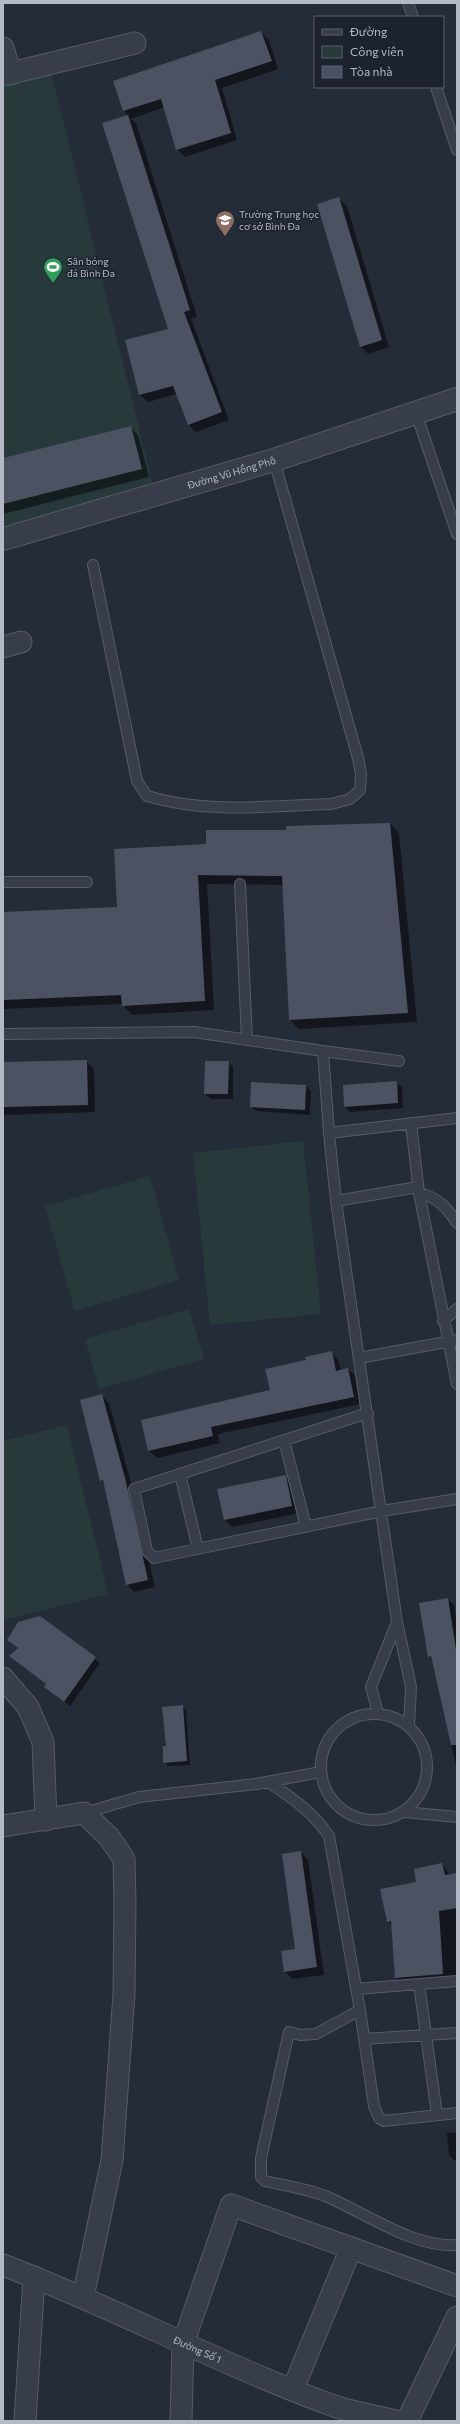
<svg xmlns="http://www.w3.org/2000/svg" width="460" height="2424" font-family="Commissioner,sans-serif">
<rect width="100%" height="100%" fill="#242c38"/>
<!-- green -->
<path fill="#27393a" d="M51,71L153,486L3,528V81Z
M303,1141L321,1314L210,1325L193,1153Z
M150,1176L179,1280L75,1311L45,1206Z
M189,1309L204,1359L99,1389L85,1339Z
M67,1425L108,1594L3,1620V1441Z"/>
<!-- shadow -->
<path fill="#0007" d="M261,32L269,40L278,69L222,88L237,140L185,157L177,149L165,107L131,119L136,123L197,317L191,319L229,420L196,432L189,425L177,394L148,402L140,395L126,341L169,330L104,124L129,116L124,111L114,81Z
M339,199L347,206L389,347L368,354L361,346Z
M130,427L138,435L149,477L3,514V459Z
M390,824L399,833L417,1022L299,1029L290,1020L283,885L207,884L214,1010L132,1015L122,1004L3,1009V913L118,908L207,845L287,831Z
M86,1061L94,1069L95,1112L3,1115V1063Z
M228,1062L233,1067V1099H211L205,1094Z
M396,1082L402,1087L403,1108L350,1112L345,1107Z
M306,1086L311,1091L310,1115L256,1111L251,1106Z
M331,1352L338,1360L341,1370L348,1369L355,1376L361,1404L218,1434L220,1443L157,1458L149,1451L271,1391L307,1361Z
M102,1396L109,1403L132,1486L155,1587L134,1592L127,1585L104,1483L101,1480Z
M285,1476L293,1483L299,1513L232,1527L225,1520L219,1490Z
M447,1599L454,1605L457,1627V1770L432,1660L429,1656Z
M40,1617L100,1663L70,1706L50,1692L46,1687L47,1685L11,1657L19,1649L8,1640Z
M182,1706L186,1710L190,1765L169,1766L164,1762L167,1747Z
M301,1852L308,1860L324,1975L293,1979L285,1972L297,1950Z
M442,1864L450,1875L457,1874V1977L403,1985L395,1977L392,1926L388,1921L417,1883Z
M457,2132V2160H454L449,2155L447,2133Z"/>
<!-- building -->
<path fill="#4b5362" d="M261,31L272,61L215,80L231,133L176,150L161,99L123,111L113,81Z
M128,115L190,310L184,312L222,412L188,425L173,386L139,395L125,340L168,329L102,123Z
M339,197L382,340L360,347L317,204Z
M131,426L142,469L3,504V458Z
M390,823L408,1013L289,1020L282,876L198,875L205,1001L122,1006L121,995L4,1000L3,912L117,907L114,849L206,844V830H286V826Z
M87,1060L88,1105L3,1107V1062Z
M205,1061H229L228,1094H204Z
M397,1081L398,1103L344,1107L343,1085Z
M251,1082L306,1085L305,1110L250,1107Z
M332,1351L336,1371L348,1368L354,1397L211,1427L213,1436L148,1451L141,1420L270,1390L265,1369L306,1360L305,1357Z
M102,1394L125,1478L148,1580L126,1585L103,1480L100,1481L80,1400Z
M286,1475L292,1506L224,1520L217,1489Z
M448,1598L457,1656V1745H451L431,1656L428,1657L419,1603Z
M40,1616L96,1657L64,1702L44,1687L46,1684L9,1656L18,1648L7,1640L18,1622Z
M183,1705L187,1761L163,1763V1746H166L162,1707Z
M301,1851L317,1967L284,1972L281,1951L295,1949L282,1854Z
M442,1863L445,1875L457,1873V1908L439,1911L443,1974L395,1978L391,1921L387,1922L380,1889L416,1882L414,1869Z"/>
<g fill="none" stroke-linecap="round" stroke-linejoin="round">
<!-- service casing -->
<g stroke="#565c67" stroke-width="12">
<path id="service" d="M408,3L413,17
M436,87L457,150
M416,413L457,534
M93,565L137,781L147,796C207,814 269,806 331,804L350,799L360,790L361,774L358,758L274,460
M3,882H87
M240,884L247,1040
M3,1034L194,1032L323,1051L329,1133
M323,1051L399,1061
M411,1123L419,1193L457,1384
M419,1193C438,1197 447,1208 457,1223
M336,1201L418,1187
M443,1321L457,1309
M359,1358L457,1340
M368,1413L134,1489L147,1551L154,1558L163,1556L382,1511L457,1499
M284,1440L306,1527
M180,1474L198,1549
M397,1622L411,1687L409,1725
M378,1713L371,1687L397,1622L336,1201L329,1133L457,1118
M321 1767a53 53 0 1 1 106 0a53 53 0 1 1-106 0Z
M268,1782C291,1797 313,1812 329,1836L360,2010L316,2034L300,2035L289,2032L261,2158V2177L265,2181C286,2186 310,2189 330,2198C368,2215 415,2248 457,2245
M404,1812L457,1817
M84,1813L139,1797L256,1784L321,1772
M419,1984L437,2115
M356,1989L457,1981
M360,2010L374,2106L379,2118L384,2121L457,2113
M364,2039L457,2033"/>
</g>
<!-- minor casing -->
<g stroke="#565c67" stroke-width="23">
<g id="minor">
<path d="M3,48L11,74"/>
<path d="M3,75L135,43"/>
<path d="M3,647L21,642"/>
<path d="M3,1678L28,1707L43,1742L46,1820"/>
<path d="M3,1826L84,1813L109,1837L124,1859L125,1902L124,1994L112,2160L83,2297"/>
<path id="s1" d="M3,2265C116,2308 223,2366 337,2407C356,2413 377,2416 396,2421"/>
<path d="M293,2389L351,2248"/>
<path d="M25,2421L34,2277"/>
<path d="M181,2421L183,2344L231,2205L457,2286"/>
<path d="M407,2421L457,2317"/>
</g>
</g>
<!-- tertiary casing -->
<g stroke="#565c67" stroke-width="24">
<g id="tertiary">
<path id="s2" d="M3,539L274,460L457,399"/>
</g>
</g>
<!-- service -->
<use href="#service" stroke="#383e49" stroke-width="10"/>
<!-- minor -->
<use href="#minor" stroke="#383e49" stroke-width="21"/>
<!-- tertiary -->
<use href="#tertiary" stroke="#383e49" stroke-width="22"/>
</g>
<!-- icons -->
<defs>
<g id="school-pin" transform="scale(1)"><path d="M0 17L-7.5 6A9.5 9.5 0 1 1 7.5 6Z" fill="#8d6e63" stroke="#1d232e"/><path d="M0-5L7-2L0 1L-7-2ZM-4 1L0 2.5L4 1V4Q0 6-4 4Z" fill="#fff"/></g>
<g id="stadium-pin" transform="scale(1)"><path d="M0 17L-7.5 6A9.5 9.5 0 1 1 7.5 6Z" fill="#2e9e5b" stroke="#1d232e"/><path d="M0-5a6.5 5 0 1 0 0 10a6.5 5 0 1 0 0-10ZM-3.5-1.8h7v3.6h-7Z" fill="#fff"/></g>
</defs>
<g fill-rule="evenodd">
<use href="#school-pin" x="225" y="220"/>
<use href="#stadium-pin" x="53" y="267"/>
</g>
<g text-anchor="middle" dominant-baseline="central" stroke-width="3" stroke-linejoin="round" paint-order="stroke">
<!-- poi labels -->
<g font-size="10" fill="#b3b9c5" stroke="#1d232e" text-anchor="start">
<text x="239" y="214">Trường Trung học<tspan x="239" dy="12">cơ sở Bình Đa</tspan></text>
<text x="67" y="261">Sân bóng<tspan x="67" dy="12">đá Bình Đa</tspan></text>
</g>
<!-- street labels -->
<g font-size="10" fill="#b3b9c5" stroke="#1d232e">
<text stroke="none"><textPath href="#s2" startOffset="238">Đường Vũ Hồng Phô</textPath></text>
<text stroke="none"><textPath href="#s1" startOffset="212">Đường Số 1</textPath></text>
</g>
</g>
<!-- border -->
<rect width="460" height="2424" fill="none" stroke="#b3b9c5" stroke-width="8"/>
<!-- legend -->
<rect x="314" y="16" width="130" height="72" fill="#1d232e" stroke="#595f6a"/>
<rect x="322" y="29" width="20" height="6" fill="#383e49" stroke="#595f6a"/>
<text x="350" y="36" font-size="12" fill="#b3b9c5">Đường</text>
<rect x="322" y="46" width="20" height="12" fill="#27393a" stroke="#595f6a"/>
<text x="350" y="56" font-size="12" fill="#b3b9c5">Công viên</text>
<rect x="322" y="66" width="20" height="12" fill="#4b5362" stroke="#595f6a"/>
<text x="350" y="76" font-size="12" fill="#b3b9c5">Tòa nhà</text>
</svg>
